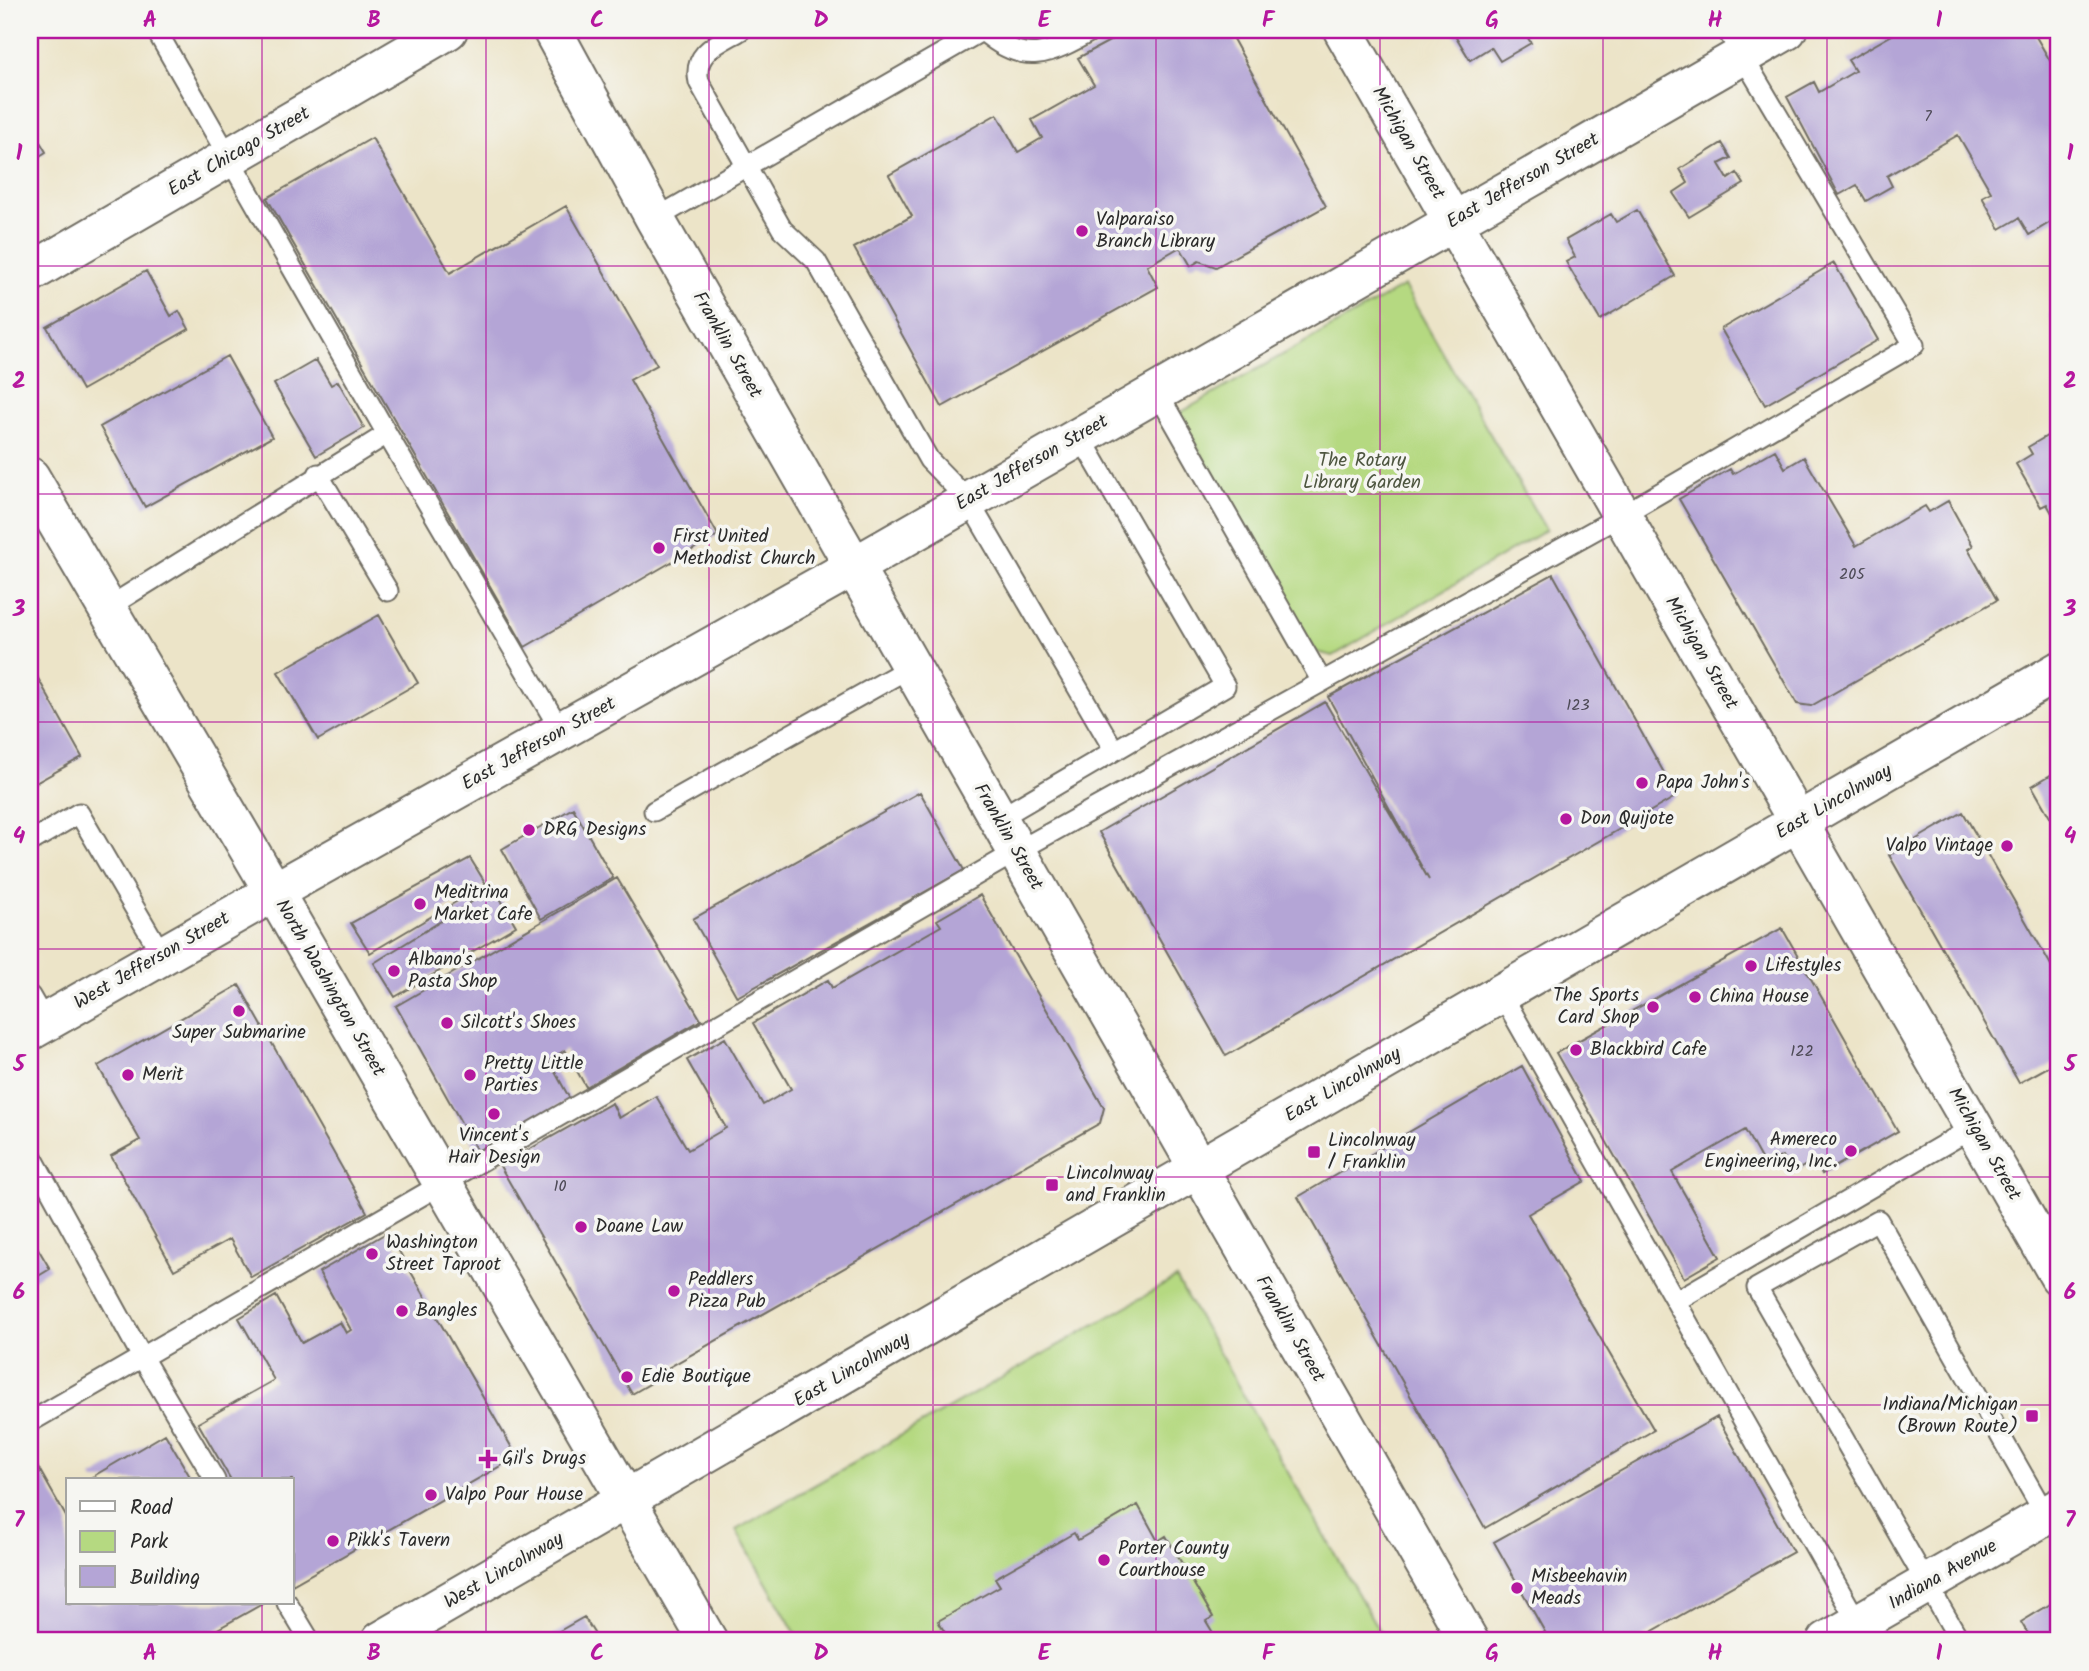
<svg xmlns="http://www.w3.org/2000/svg" width="2089" height="1671" font-family="Kalam,sans-serif">
<rect width="100%" height="100%" fill="#f6f6f2"/>
<filter id="ink" filterUnits="userSpaceOnUse"><feTurbulence type="fractalNoise" baseFrequency=".0143" numOctaves="2"/><feDisplacementMap in="SourceGraphic" scale="14" xChannelSelector="R" yChannelSelector="G"/><feConvolveMatrix kernelMatrix="1 2 1 2 8 2 1 2 1" color-interpolation-filters="sRGB"/></filter>
<filter id="wash" filterUnits="userSpaceOnUse"><feTurbulence type="fractalNoise" baseFrequency=".00686" numOctaves="4" result="noise"/><feDisplacementMap in="SourceGraphic" scale="28" xChannelSelector="R" yChannelSelector="G"/><feGaussianBlur stdDeviation="1.57" result="paint"/><feColorMatrix in="noise" values="0 0 0 0 0 0 0 0 0 0 0 0 0 0 0 0 0 1.4 0 .05"/><feComposite in="paint" operator="in"/></filter>
<g filter="url(#wash)">
<rect width="100%" height="100%" fill="#ece4c8"/>
<!-- green -->
<path fill="#b5d981" stroke="#708256" stroke-width="2" d="M1404,286L1546,530L1333,656L1316,652L1178,414Z
M1176,1278L1385,1641H800L736,1530Z"/>
<g id="blocks">
<!-- building -->
<path fill="#b4a5d6" d="M1130,30H1228L1326,206L1216,267L1199,261L1191,266L1180,247L1147,266L1158,287L942,407L854,248L912,216L889,175L997,114L1018,152L1042,138L1032,120L1094,85L1078,58Z
M1452,30H1523L1531,43L1500,61L1491,47L1470,60Z
M1901,30H2032L2059,76V217L2029,235L2019,218L2000,229L1982,197L1991,192L1958,135L1887,176L1892,186L1866,201L1857,185L1839,195L1787,97L1814,82L1819,92L1855,71L1848,60Z
M30,125L46,152L30,162Z
M372,138L450,273L566,206L657,365L630,380L718,535L525,647L267,198Z
M1722,143L1731,158L1719,164L1728,179L1737,173L1744,184L1689,217L1673,193L1688,183L1680,169Z
M1637,210L1675,276L1600,320L1566,262L1575,257L1566,240L1611,214L1616,222Z
M1834,263L1878,340L1765,405L1721,329Z
M146,271L171,316L179,311L189,329L82,390L47,327Z
M2059,309V333L2049,315Z
M227,356L272,437L145,507L100,427Z
M316,360L331,385L338,381L364,428L316,456L274,384Z
M2059,429V526L2047,504L2041,507L2016,464L2032,454L2028,447Z
M1775,450L1785,468L1804,457L1856,546L1925,506L1929,512L1948,501L1973,546L1968,549L1997,600L1811,706L1797,704L1679,499L1730,469L1733,474Z
M1553,574L1677,796L1226,1056L1099,832L1325,702L1429,880L1328,697Z
M379,615L418,683L318,740L278,672Z
M30,664L82,757L30,786Z
M2059,770V833L2032,786Z
M920,792L964,870L737,997L693,919Z
M573,808L613,878L541,919L502,849Z
M1963,812L2059,979V1061L2019,1083L1889,855Z
M470,858L486,884L370,953L351,923Z
M617,878L701,1020L586,1087L565,1050L549,1061L570,1099L477,1151L396,1006Z
M494,888L516,926L395,997L374,963Z
M980,895L1104,1108L1100,1123L668,1368L670,1372L632,1394L500,1166L612,1103L619,1118L656,1096L688,1150L726,1128L687,1060L725,1038L763,1105L791,1089L753,1023L828,980L832,988L941,926L937,920Z
M1782,928L1898,1131L1822,1174L1815,1160L1792,1173L1782,1156L1765,1166L1745,1130L1672,1172L1720,1257L1684,1278L1556,1053Z
M239,985L367,1212L251,1277L230,1239L174,1270L111,1156L140,1140L98,1066Z
M1522,1066L1585,1181L1528,1214L1654,1430L1485,1528L1298,1197Z
M388,1232L512,1448L509,1461L292,1585V1480H231L198,1423L274,1380L239,1318L276,1296L302,1343L340,1322L346,1333L351,1330L319,1272Z
M30,1235L50,1269L30,1281Z
M1717,1417L1793,1552L1635,1641H1550L1494,1542Z
M165,1434L192,1480H94L92,1477Z
M30,1453L68,1520V1603H264L196,1641H30Z
M1138,1505L1158,1541L1166,1536L1213,1617L1206,1621L1218,1641H950L938,1621L1000,1586L995,1578L1074,1533L1078,1540Z
M2059,1599V1641H2032L2021,1622Z
M584,1617L599,1641H542Z"/>
</g>
</g>
<g filter="url(#ink)">
<use href="#blocks" fill-opacity="0" stroke="#6f6c62" stroke-width="2"/>
<g fill="none" stroke-linecap="round" stroke-linejoin="round">
<!-- lane casing -->
<g stroke="#6f6c62" stroke-width="23">
<path id="lane" d="M156,30L387,434L561,731
M741,30C719,43 692,52 699,82L782,229L816,261L929,460L968,500L1114,750
M983,31C1024,67 1049,55 1093,30
M655,219L983,30
M1157,392L1321,680
M318,474L388,591
M107,608L387,434
M654,811L911,667
M998,819L1225,686L1080,436
M30,842L79,813L162,955
M1501,993L1858,1623
M30,996L45,1022
M30,1153L142,1357L215,1480
M1676,1301L1974,1127
M30,1422L1016,852L1622,515L1914,345L1727,30
M287,1603L310,1641
M1960,1641L1757,1288L1878,1220L2046,1516"/>
</g>
<!-- street casing -->
<g stroke="#6f6c62" stroke-width="42">
<path id="street" d="M1343,30L2059,1276
M30,273L448,30
M30,477L274,892L30,1031
M853,567L1787,30
M1827,1641L2059,1508"/>
</g>
<!-- secondary casing -->
<g stroke="#6f6c62" stroke-width="42">
<path id="secondary" d="M552,30L655,219L1469,1641
M708,1641L274,892L853,567"/>
</g>
<!-- primary casing -->
<g stroke="#6f6c62" stroke-width="42">
<path id="primary" d="M381,1641L2059,671"/>
</g>
<!-- lane -->
<use href="#lane" stroke="#fff" stroke-width="19"/>
<!-- street -->
<use href="#street" stroke="#fff" stroke-width="38"/>
<!-- secondary -->
<use href="#secondary" stroke="#fff" stroke-width="38"/>
<!-- primary -->
<use href="#primary" stroke="#fff" stroke-width="38"/>
</g>
</g>
<!-- grid -->
<path fill="none" stroke="#b5179e" stroke-width="2" stroke-opacity="0.55" d="M262,30V1480M486,30V1641M709,30V1641M933,30V1641M1156,30V1641M1380,30V1641M1603,30V1641M1827,30V1641M30,266H2059M30,494H2059M30,722H2059M30,949H2059M30,1177H2059M30,1405H2059M262,1603V1641"/>
<!-- markers -->
<g fill="#b5179e" stroke="#f6f6f2" stroke-width="2.5">
<circle cx="1082" cy="231" r="7"/>
<circle cx="659" cy="548" r="7"/>
<circle cx="1642" cy="783" r="7"/>
<circle cx="1566" cy="819" r="7"/>
<circle cx="529" cy="830" r="7"/>
<circle cx="2007" cy="846" r="7"/>
<circle cx="420" cy="904" r="7"/>
<circle cx="1751" cy="966" r="7"/>
<circle cx="394" cy="971" r="7"/>
<circle cx="1695" cy="997" r="7"/>
<circle cx="1653" cy="1007" r="7"/>
<circle cx="239" cy="1011" r="7"/>
<circle cx="447" cy="1023" r="7"/>
<circle cx="1576" cy="1050" r="7"/>
<circle cx="128" cy="1075" r="7"/>
<circle cx="470" cy="1075" r="7"/>
<circle cx="494" cy="1114" r="7"/>
<circle cx="1851" cy="1151" r="7"/>
<rect x="1307" y="1145" width="14" height="14" rx="3.5"/>
<rect x="1045" y="1178" width="14" height="14" rx="3.5"/>
<circle cx="581" cy="1227" r="7"/>
<circle cx="372" cy="1254" r="7"/>
<circle cx="674" cy="1291" r="7"/>
<circle cx="402" cy="1311" r="7"/>
<circle cx="627" cy="1377" r="7"/>
<rect x="2025" y="1409" width="14" height="14" rx="3.5"/>
<path d="M484.5 1448.5h7v7h7v7h-7v7h-7v-7h-7v-7h7z"/>
<circle cx="431" cy="1495" r="7"/>
<circle cx="333" cy="1541" r="7"/>
<circle cx="1104" cy="1560" r="7"/>
<circle cx="1517" cy="1588" r="7"/>
</g>
<g text-anchor="middle" dominant-baseline="central" stroke-width="7" stroke-linejoin="round" paint-order="stroke">
<!-- number labels -->
<g font-size="16" fill="#4d4a56">
<text x="1928" y="116">7</text>
<text x="1852" y="574">205</text>
<text x="1578" y="705">123</text>
<text x="1802" y="1051">122</text>
<text x="560" y="1186">10</text>
</g>
<!-- street labels -->
<g font-size="19" fill="#2b2b2b" stroke="#f6f6f2">
<text transform="translate(1408 143) rotate(60)">Michigan Street</text>
<text transform="translate(239 152) rotate(-30)">East Chicago Street</text>
<text transform="translate(1523 181) rotate(-30)">East Jefferson Street</text>
<text transform="translate(727 345) rotate(60)">Franklin Street</text>
<text transform="translate(1032 463) rotate(-30)">East Jefferson Street</text>
<text transform="translate(1701 653) rotate(60)">Michigan Street</text>
<text transform="translate(539 744) rotate(-29)">East Jefferson Street</text>
<text transform="translate(1834 802) rotate(-30)">East Lincolnway</text>
<text transform="translate(1008 837) rotate(60)">Franklin Street</text>
<text transform="translate(152 961) rotate(-30)">West Jefferson Street</text>
<text transform="translate(330 988) rotate(60)">North Washington Street</text>
<text transform="translate(1343 1085) rotate(-30)">East Lincolnway</text>
<text transform="translate(1984 1144) rotate(60)">Michigan Street</text>
<text transform="translate(1290 1329) rotate(60)">Franklin Street</text>
<text transform="translate(852 1370) rotate(-30)">East Lincolnway</text>
<text transform="translate(504 1571) rotate(-30)">West Lincolnway</text>
<text transform="translate(1943 1575) rotate(-30)">Indiana Avenue</text>
</g>
<!-- poi labels -->
<g font-size="19" fill="#2b2b2b" stroke="#f6f6f2" text-anchor="start">
<text x="1096" y="220">Valparaiso<tspan x="1096" dy="22">Branch Library</tspan></text>
<text x="673" y="537">First United<tspan x="673" dy="22">Methodist Church</tspan></text>
<text x="1656" y="783">Papa John's</text>
<text x="1580" y="819">Don Quijote</text>
<text x="543" y="830">DRG Designs</text>
<text x="1993" y="846" text-anchor="end">Valpo Vintage</text>
<text x="434" y="893">Meditrina<tspan x="434" dy="22">Market Cafe</tspan></text>
<text x="408" y="960">Albano's<tspan x="408" dy="22">Pasta Shop</tspan></text>
<text x="1765" y="966">Lifestyles</text>
<text x="1639" y="996" text-anchor="end">The Sports<tspan x="1639" dy="22">Card Shop</tspan></text>
<text x="1709" y="997">China House</text>
<text x="461" y="1023">Silcott's Shoes</text>
<text x="239" y="1033" text-anchor="middle">Super Submarine</text>
<text x="1590" y="1050">Blackbird Cafe</text>
<text x="484" y="1064">Pretty Little<tspan x="484" dy="22">Parties</tspan></text>
<text x="142" y="1075">Merit</text>
<text x="494" y="1136" text-anchor="middle">Vincent's<tspan x="494" dy="22">Hair Design</tspan></text>
<text x="1837" y="1140" text-anchor="end">Amereco<tspan x="1837" dy="22">Engineering, Inc.</tspan></text>
<text x="1328" y="1141">Lincolnway<tspan x="1328" dy="22">/ Franklin</tspan></text>
<text x="1066" y="1174">Lincolnway<tspan x="1066" dy="22">and Franklin</tspan></text>
<text x="595" y="1227">Doane Law</text>
<text x="386" y="1243">Washington<tspan x="386" dy="22">Street Taproot</tspan></text>
<text x="688" y="1280">Peddlers<tspan x="688" dy="22">Pizza Pub</tspan></text>
<text x="416" y="1311">Bangles</text>
<text x="641" y="1377">Edie Boutique</text>
<text x="2018" y="1405" text-anchor="end">Indiana/Michigan<tspan x="2018" dy="22">(Brown Route)</tspan></text>
<text x="502" y="1459">Gil's Drugs</text>
<text x="445" y="1495">Valpo Pour House</text>
<text x="347" y="1541">Pikk's Tavern</text>
<text x="1118" y="1549">Porter County<tspan x="1118" dy="22">Courthouse</tspan></text>
<text x="1531" y="1577">Misbeehavin<tspan x="1531" dy="22">Meads</tspan></text>
</g>
<!-- park labels -->
<g font-size="19" fill="#4e5640" stroke="#f6f6f2">
<text x="1362" y="461">The Rotary<tspan x="1362" dy="22">Library Garden</tspan></text>
</g>
</g>
<!-- margin -->
<rect width="2089" height="1671" fill="none" stroke="#f6f6f2" stroke-width="77"/>
<!-- legend -->
<rect x="66" y="1478" width="228" height="126" fill="#f6f6f2" stroke="#a5a5a2" stroke-width="2"/>
<rect x="80" y="1501" width="35" height="10" fill="#ffffff" stroke="#a5a5a2" stroke-width="2"/>
<text x="130" y="1514" font-size="21" fill="#2b2b2b">Road</text>
<rect x="80" y="1531" width="35" height="21" fill="#b5d981" stroke="#a5a5a2" stroke-width="2"/>
<text x="130" y="1548" font-size="21" fill="#2b2b2b">Park</text>
<rect x="80" y="1566" width="35" height="21" fill="#b4a5d6" stroke="#a5a5a2" stroke-width="2"/>
<text x="130" y="1584" font-size="21" fill="#2b2b2b">Building</text>
<rect x="38" y="38" width="2012" height="1594" fill="none" stroke="#b5179e" stroke-width="2.5"/>
<g font-size="23" text-anchor="middle" font-weight="bold" fill="#b5179e">
<text x="150" y="27">A</text>
<text x="374" y="27">B</text>
<text x="597" y="27">C</text>
<text x="821" y="27">D</text>
<text x="1044" y="27">E</text>
<text x="1268" y="27">F</text>
<text x="1492" y="27">G</text>
<text x="1715" y="27">H</text>
<text x="1939" y="27">I</text>
<text x="19" y="160">1</text>
<text x="2070" y="160">1</text>
<text x="19" y="388">2</text>
<text x="2070" y="388">2</text>
<text x="19" y="616">3</text>
<text x="2070" y="616">3</text>
<text x="19" y="843">4</text>
<text x="2070" y="843">4</text>
<text x="19" y="1071">5</text>
<text x="2070" y="1071">5</text>
<text x="19" y="1299">6</text>
<text x="2070" y="1299">6</text>
<text x="19" y="1527">7</text>
<text x="2070" y="1527">7</text>
<text x="150" y="1660">A</text>
<text x="374" y="1660">B</text>
<text x="597" y="1660">C</text>
<text x="821" y="1660">D</text>
<text x="1044" y="1660">E</text>
<text x="1268" y="1660">F</text>
<text x="1492" y="1660">G</text>
<text x="1715" y="1660">H</text>
<text x="1939" y="1660">I</text>
</g>
</svg>
